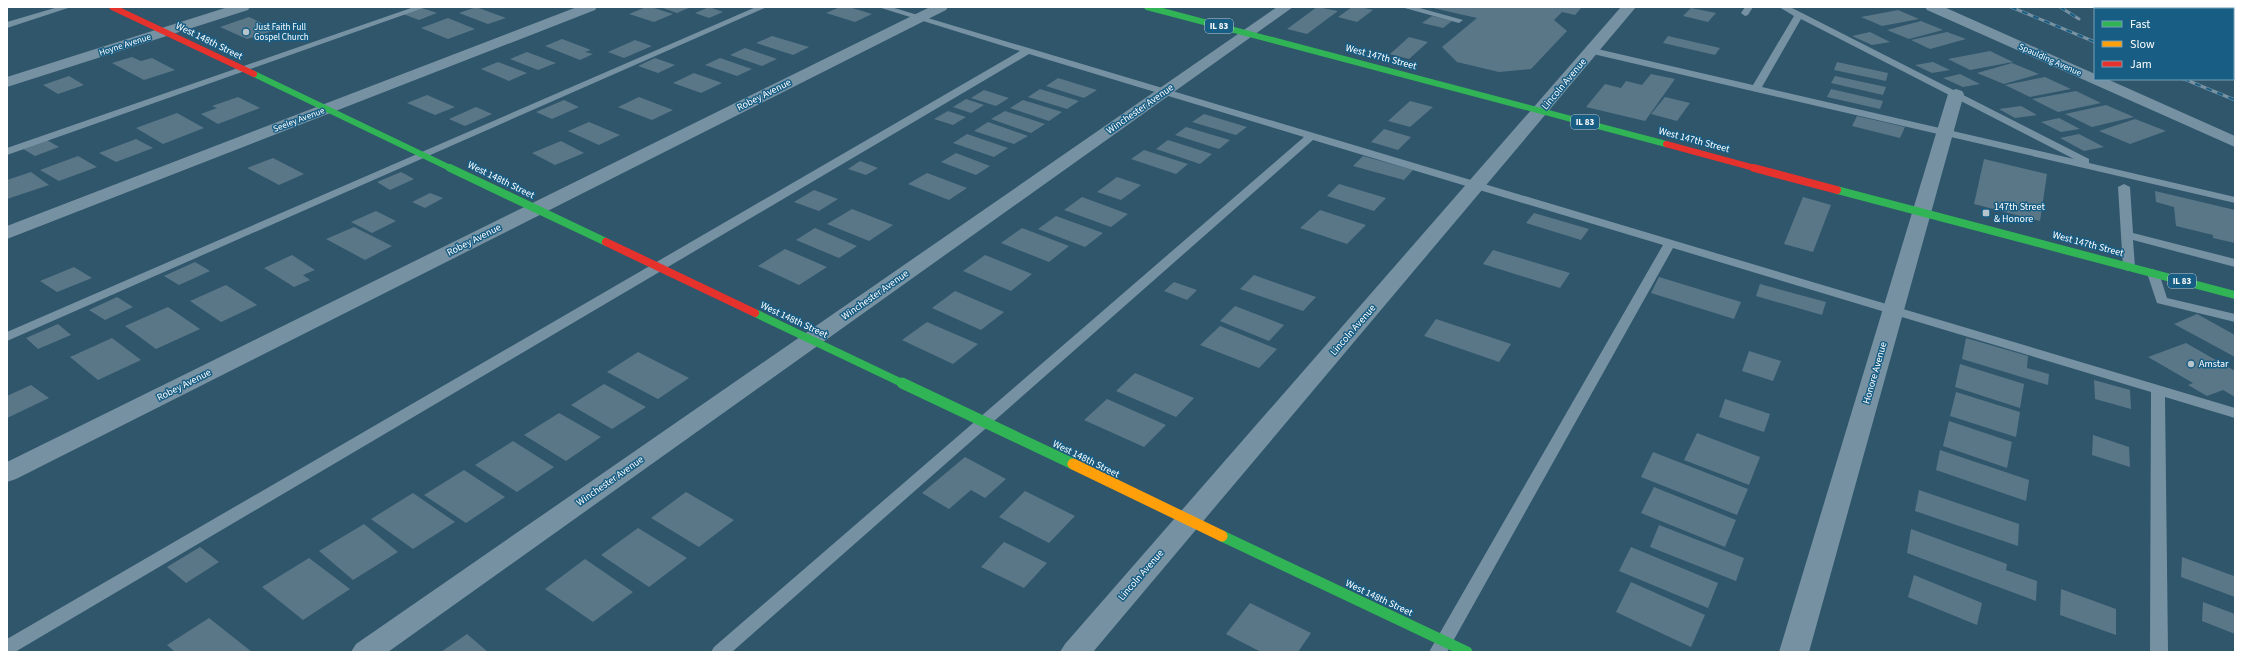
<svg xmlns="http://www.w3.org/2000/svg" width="2242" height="659" font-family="'Source Sans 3',sans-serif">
<rect width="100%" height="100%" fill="#30566c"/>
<!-- building -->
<path fill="#5a7787" d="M476,7L506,18L488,24L459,13Z
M646,7H651L673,14L654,22L629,14Z
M660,7H691L677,13Z
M709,7L723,12L709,18L695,13Z
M840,7H849L872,14L855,22L826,13Z
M1317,7L1338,11L1307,34L1287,29Z
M1352,7H1360L1373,10L1357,22L1338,17Z
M1582,7L1575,15L1562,12L1554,20L1567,31L1531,69L1499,72L1457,62L1442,47L1477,18L1433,8Z
M422,8L437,13L419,20L403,14Z
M1691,8L1716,13L1708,22L1683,16Z
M1898,10L1919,19L1882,26L1861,17Z
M1432,16L1452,21L1443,28L1422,23Z
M249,17L276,30L247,39L220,27Z
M448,18L475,29L448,39L421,28Z
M1921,21L1943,30L1909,39L1887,30Z
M1870,32L1890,42L1872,45L1852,36Z
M1947,32L1966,39L1930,49L1911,40Z
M772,36L809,47L793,55L756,43Z
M1668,36L1720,48L1715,55L1663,43Z
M1409,37L1428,42L1409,59L1390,54Z
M562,39L591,50L585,52L593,54L580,60L545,46Z
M635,40L652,46L624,58L608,52Z
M745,48L777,59L762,66L730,55Z
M1990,51L2013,62L1970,70L1948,59Z
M527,52L556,63L538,70L510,59Z
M132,57L141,61L152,58L175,70L144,80L112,63Z
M655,58L675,65L658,73L638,66Z
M720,58L752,69L737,76L705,65Z
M498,62L527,73L509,81L481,69Z
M1837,62L1888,73L1886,81L1834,70Z
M1933,62L1950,70L1932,73L1915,65Z
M2012,63L2039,74L2004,84L1977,73Z
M694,73L722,83L701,93L673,83Z
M1651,74L1675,79L1645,121L1586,107L1605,84L1621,88L1626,81L1642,85Z
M1960,74L1980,84L1963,87L1943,78Z
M69,76L84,85L58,94L43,85Z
M1835,76L1886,87L1883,95L1831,83Z
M2045,77L2071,89L2030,97L2005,85Z
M1058,78L1097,90L1084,98L1046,86Z
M1040,89L1079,101L1067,109L1028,97Z
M1831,89L1883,101L1880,109L1827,97Z
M984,90L1009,98L996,106L971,98Z
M2076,91L2101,103L2058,112L2032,99Z
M427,95L455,107L435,115L407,103Z
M238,97L260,108L218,124L201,114L217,108L212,106Z
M639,97L673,110L652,120L618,107Z
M1665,97L1690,103L1677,121L1651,114Z
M966,99L984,105L971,113L953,107Z
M564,100L579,107L552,119L536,112Z
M1023,100L1062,112L1049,121L1010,108Z
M1410,101L1433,107L1410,127L1388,121Z
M2106,105L2134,117L2092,127L2065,114Z
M2021,106L2037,115L2015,118L1999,109Z
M476,107L492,114L465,126L449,119Z
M948,111L966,117L953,125L934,119Z
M1005,111L1045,124L1031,133L991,119Z
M177,113L204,128L163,144L136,128Z
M1204,114L1247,127L1236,135L1192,122Z
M1857,116L1905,127L1900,138L1852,126Z
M2059,118L2080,129L2061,132L2041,122Z
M2135,119L2166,131L2130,144L2099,131Z
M589,122L620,135L599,145L568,131Z
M988,122L1028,136L1014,144L974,131Z
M1186,127L1230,140L1219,149L1175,135Z
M1384,129L1411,137L1398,150L1371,142Z
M967,134L1008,148L994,157L953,143Z
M2079,134L2104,147L2084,151L2060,138Z
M136,139L153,148L116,162L99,153Z
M47,140L59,147L35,156L23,149Z
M1168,140L1212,154L1200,164L1156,149Z
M561,141L584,153L555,165L532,153Z
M1144,150L1188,164L1176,174L1131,159Z
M956,153L990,166L976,175L941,162Z
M78,156L97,167L59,181L40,170Z
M1363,156L1413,170L1404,180L1353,166Z
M273,158L304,174L279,185L247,168Z
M1984,159L2047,174L2040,221L1974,204Z
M860,161L878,168L866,175L848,169Z
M31,172L49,185L7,199V180Z
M401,172L414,179L390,190L377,182Z
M927,173L967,188L949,200L908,184Z
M1117,177L1141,185L1121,200L1097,192Z
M1339,184L1386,198L1374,211L1327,196Z
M814,190L838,199L819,211L794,202Z
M2155,191L2235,210V243L2213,238V235L2176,226L2174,207L2156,202Z
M430,193L443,198L425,208L412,202Z
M1082,197L1128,214L1111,227L1064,210Z
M1803,197L1831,205L1813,252L1784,244Z
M852,209L893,225L869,241L827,224Z
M1320,210L1366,225L1347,244L1300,228Z
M376,211L396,221L372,233L351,222Z
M1534,213L1589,229L1581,240L1526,223Z
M1056,216L1103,233L1085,247L1038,229Z
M354,227L392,246L365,260L326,239Z
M815,228L857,246L839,258L796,240Z
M1022,228L1069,246L1049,262L1001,243Z
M785,249L827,267L799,285L758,266Z
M1493,250L1570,273L1560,288L1483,264Z
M292,255L315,270L303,275L310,280L294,287L264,268Z
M985,255L1032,274L1011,291L963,271Z
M195,262L210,271L179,285L164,276Z
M74,267L92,278L57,292L40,281Z
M1254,275L1316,297L1303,311L1240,289Z
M1659,277L1741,302L1734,319L1651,293Z
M1174,282L1197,290L1187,300L1164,291Z
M1760,284L1826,302L1822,315L1756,296Z
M226,285L257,305L221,322L190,301Z
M955,291L1004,312L981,330L932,308Z
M117,297L133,307L105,320L89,310Z
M1235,306L1284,325L1269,341L1220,321Z
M168,307L200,329L156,349L125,326Z
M2197,314L2235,335V357L2174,324Z
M1436,319L1511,344L1499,362L1424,336Z
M927,322L978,344L953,364L902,340Z
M58,324L71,335L38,349L26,338Z
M1220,326L1277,349L1259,368L1200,345Z
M112,338L141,360L98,380L70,357Z
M1966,338L2028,356L2027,368L2049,374L2048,385L1962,359Z
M2186,343L2235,371V397L2223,390L2207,396L2188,385L2193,383L2148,357Z
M1749,351L1781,361L1773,381L1742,371Z
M638,352L689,378L658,399L607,372Z
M1960,364L2024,384L2020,408L1955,387Z
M1135,373L1194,398L1176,417L1116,391Z
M2094,380L2130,390L2131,409L2095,399Z
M604,384L646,407L612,429L571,405Z
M31,385L49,398L7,418V396Z
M1956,392L2020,412L2016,437L1950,416Z
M1107,399L1166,425L1144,447L1084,420Z
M1725,399L1770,414L1764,432L1719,417Z
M559,413L601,437L566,461L524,435Z
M1949,421L2012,442L2007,468L1943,446Z
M1697,433L1760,457L1749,485L1684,460Z
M2093,435L2129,447L2130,467L2092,455Z
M513,441L554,467L517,492L475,465Z
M1940,450L2029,480L2026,501L1936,470Z
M1653,452L1748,489L1737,515L1641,477Z
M965,457L1006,479L985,498L971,490L949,509L922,493Z
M464,470L505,497L466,523L424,495Z
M1654,487L1736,520L1725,547L1641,513Z
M1919,490L2019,524L2018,546L1915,511Z
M1025,491L1075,516L1049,543L999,517Z
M686,492L734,520L699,547L651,518Z
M413,493L455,522L413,549L371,519Z
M364,524L398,552L353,580L319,551Z
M1659,525L1744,558L1736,581L1650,547Z
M638,528L687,558L649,587L601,555Z
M1911,529L2007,564L2006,570L2037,581L2036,601L1907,553Z
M1004,542L1047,563L1024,588L981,567Z
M200,547L219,562L186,583L167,567Z
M1631,547L1718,583L1708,608L1619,571Z
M2182,557L2234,576L2235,597L2181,577Z
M309,558L350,589L303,620L262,587Z
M585,559L633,592L593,622L545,589Z
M1914,575L1982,603L1977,625L1908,597Z
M1631,582L1705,615L1691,647L1616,612Z
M2061,589L2116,609V635L2060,615Z
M2203,602L2235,614V634L2202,621Z
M1250,603L1311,633L1298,652H1261L1226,634Z
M209,618L252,652H175L167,645Z
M467,634L488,652H441Z"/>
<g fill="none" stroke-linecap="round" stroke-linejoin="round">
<!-- lane -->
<path fill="#7692a2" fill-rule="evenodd" d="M58,7H71L7,28V22Z
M414,7H426L7,155V148Z
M756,7H767L7,341V332Z
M878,7H891L2235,408V418L2165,397L2168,652H2150L2151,392L1673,248L1447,652H1429L1663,245L1313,140L732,652H711L714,647L1304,137L1029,54L15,652H7V639L1020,51Z
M1401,7H1416L1463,20L1459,23Z
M1745,7H1753L1748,15L1745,16L1741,13Z
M1779,7H1790L1802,13L2089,159V163L2235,197V203L1593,54L1588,51L1593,48L1753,85L1794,16ZM1801,19L2074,159L1762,87Z
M2124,184L2130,187L2133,233L2235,259V267L2133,240L2135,267L2129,271L2125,270L2123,267L2118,187Z
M2153,269L2159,273L2167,298L2235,314V322L2157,303L2147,273Z"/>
<!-- street -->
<path fill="#7692a2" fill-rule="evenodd" d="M228,7H250L248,10L7,87V77Z
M577,7H597L595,10L7,239V226Z
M930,7H948L946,10L16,479L7,482V462Z
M1277,7H1293L388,652H351L356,644Z
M1621,7H1636L1093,652H1060L1065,644Z
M1925,7H1944L2095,74V79H2107L2235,136V147L1927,10Z
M1956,89L1962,91L1964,94L1809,652H1779L1948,94L1950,91Z"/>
<!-- fast-far2 -->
<path stroke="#30b455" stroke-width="6" d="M1147,7L1666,144
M254,74L452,169"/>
<!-- fast-far1 -->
<path stroke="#30b455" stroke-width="8" d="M450,168L606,242
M1837,190L2235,295
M755,313L904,384"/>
<!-- fast -->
<path stroke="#30b455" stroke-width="11" d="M902,383L1073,464
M1222,536L1467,652"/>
<!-- slow -->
<path stroke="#ff9f0a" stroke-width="11" d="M1073,464L1222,536"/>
<!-- jam-far1 -->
<path stroke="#e5322d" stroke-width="6" d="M112,7L254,74
M1666,144L1758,169"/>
<!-- jam -->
<path stroke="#e5322d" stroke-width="8" d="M1754,168L1837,190
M606,242L755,313"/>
<!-- rail casing -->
<g stroke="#7892a2" stroke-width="3">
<path id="rail" d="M2011,7L2095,42
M2060,7L2079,19
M2166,7L2167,9
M2231,7V9
M2233,20L2235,34
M2184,79L2235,100"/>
</g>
<!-- rail -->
<use href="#rail" stroke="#175d84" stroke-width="2" stroke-dasharray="6" stroke-linecap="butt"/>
</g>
<!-- markers -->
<g fill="#b7c4cc" stroke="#175d84" stroke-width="1.5">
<circle cx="246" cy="32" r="4"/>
<rect x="1982" y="209" width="8" height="8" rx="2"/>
<circle cx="2191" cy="364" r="4"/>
</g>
<g text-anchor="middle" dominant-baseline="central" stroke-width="3" stroke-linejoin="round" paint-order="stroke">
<!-- shield labels -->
<g fill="#175d84" stroke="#b9ceda" stroke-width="1">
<rect x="1205" y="19" width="28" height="14" rx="3"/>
<rect x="1571" y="115" width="28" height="14" rx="3"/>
<rect x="2168" y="274" width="28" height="14" rx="3"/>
</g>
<g font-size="9" font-weight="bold" fill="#fff">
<text x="1219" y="26">IL 83</text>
<text x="1585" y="122">IL 83</text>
<text x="2182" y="281">IL 83</text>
</g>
<!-- far-poi labels -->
<g font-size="9" fill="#fff" stroke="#175d84" text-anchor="start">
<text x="254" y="27">Just Faith Full<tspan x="254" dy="10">Gospel Church</tspan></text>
</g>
<!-- far-street labels -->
<g font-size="9" fill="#fff" stroke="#175d84">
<text transform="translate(125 45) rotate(-18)">Hoyne Avenue</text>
<text transform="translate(2050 60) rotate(24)">Spaulding Avenue</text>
<text transform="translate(299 120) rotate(-21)">Seeley Avenue</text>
</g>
<!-- street labels -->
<g font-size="10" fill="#fff" stroke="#175d84">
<text transform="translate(209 41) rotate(26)">West 148th Street</text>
<text transform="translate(1381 57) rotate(15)">West 147th Street</text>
<text transform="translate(1564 84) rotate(-50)">Lincoln Avenue</text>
<text transform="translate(764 95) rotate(-27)">Robey Avenue</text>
<text transform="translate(1140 109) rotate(-35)">Winchester Avenue</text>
<text transform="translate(1694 140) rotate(15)">West 147th Street</text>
<text transform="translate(501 180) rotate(26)">West 148th Street</text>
<text transform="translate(474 240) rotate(-27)">Robey Avenue</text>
<text transform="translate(2088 244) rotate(15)">West 147th Street</text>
<text transform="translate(875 295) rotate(-35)">Winchester Avenue</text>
<text transform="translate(794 320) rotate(25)">West 148th Street</text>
<text transform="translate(1353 330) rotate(-49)">Lincoln Avenue</text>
<text transform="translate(1875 373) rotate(-74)">Honore Avenue</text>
<text transform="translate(184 385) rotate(-27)">Robey Avenue</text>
<text transform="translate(1086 459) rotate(26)">West 148th Street</text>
<text transform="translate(610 481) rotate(-35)">Winchester Avenue</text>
<text transform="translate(1141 575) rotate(-49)">Lincoln Avenue</text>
<text transform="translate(1379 598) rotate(25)">West 148th Street</text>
</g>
<!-- poi labels -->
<g font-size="10" fill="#fff" stroke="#175d84" text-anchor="start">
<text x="1994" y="207">147th Street<tspan x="1994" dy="12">&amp; Honore</tspan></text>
<text x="2199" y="364">Amstar</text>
</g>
</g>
<!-- border -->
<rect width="2242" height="659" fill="none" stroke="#ffffff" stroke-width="16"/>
<!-- legend -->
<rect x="2094" y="8" width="140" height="72" fill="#175d84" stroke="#749eb5"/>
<rect x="2102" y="21" width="20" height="6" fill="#30b455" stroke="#749eb5"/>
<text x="2130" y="28" font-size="12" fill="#ffffff">Fast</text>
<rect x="2102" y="41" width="20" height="6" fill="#ff9f0a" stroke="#749eb5"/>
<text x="2130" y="48" font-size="12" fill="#ffffff">Slow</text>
<rect x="2102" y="61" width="20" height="6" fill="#e5322d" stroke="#749eb5"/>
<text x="2130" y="68" font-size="12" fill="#ffffff">Jam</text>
</svg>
